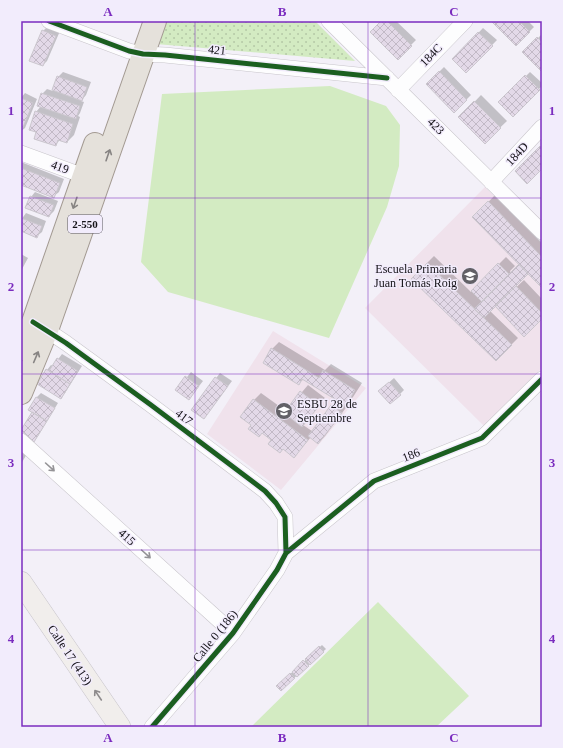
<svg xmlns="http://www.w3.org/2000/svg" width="563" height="748" font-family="Georgia,serif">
<defs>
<pattern id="grass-dots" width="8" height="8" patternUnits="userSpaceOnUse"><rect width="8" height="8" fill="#d3ebc2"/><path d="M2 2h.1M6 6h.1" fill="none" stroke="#b4c8a6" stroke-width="1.8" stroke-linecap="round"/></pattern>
<pattern id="building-cross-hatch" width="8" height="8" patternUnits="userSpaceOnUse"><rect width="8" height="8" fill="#e3d9e8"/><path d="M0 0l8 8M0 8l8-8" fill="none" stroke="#c2b9c6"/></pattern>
</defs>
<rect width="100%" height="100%" fill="#f3f0f8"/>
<!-- education -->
<path fill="#f0e2ec" d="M485,187L542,244V368L484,426L365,308Z
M273,331L366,388L281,490L207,434Z"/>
<!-- grass -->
<path fill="url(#grass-dots)" d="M164,21H315L355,61L156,44Z"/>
<!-- green -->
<path fill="#d3ebc2" d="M330,86L386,106L400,125L399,166L387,207L329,338L168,292L141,262L162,94Z
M378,602L469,696L436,727H251Z"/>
<!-- shadow -->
<path fill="#0003" d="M383,21H396L416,40L398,58Z
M492,21H528L534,27L516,45Z
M48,26L60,31L47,61L43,65V31Z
M483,28L497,40L466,72L453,59Z
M542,34V70L524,52Z
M444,67L471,95L454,112L427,84Z
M63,72L91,82L86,95L81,101L84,102L80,113L78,116L80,117L74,135L67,142L60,140L55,145L38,132L36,112L41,106L42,94L47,89L53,91L58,77Z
M530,72L542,83V86L513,115L500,102Z
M25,93L37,99L25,128L21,131V98Z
M481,95L507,121L485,142L460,117Z
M21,162L64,179L59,192L54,196L21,184Z
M35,192L58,201L54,211L49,216L31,197Z
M495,195L542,243V287L528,272L507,293L509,294L524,280L542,299V318L495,305L490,311L518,338L496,360L412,278L434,256L471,292L506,257L515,266L510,271L511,273L520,264L474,217Z
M26,213L46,221L42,232L37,236L21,230V220Z
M21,254L28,258L21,271Z
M279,342L325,370L331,364L362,383L353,397L346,404L348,405L325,436L318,443L311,437L294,457L284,448L280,452L272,440L241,417L254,400L261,393L286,411L308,385L325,398L303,425L312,431L338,400L304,379L298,384L272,349Z
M62,354L82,366L65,393L60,397L47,370L51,365L53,366Z
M191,372L203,381L189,399L177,390Z
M220,373L232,381L204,418L192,410Z
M394,378L404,390L400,394L384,387Z
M41,393L58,403L38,436L34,441L33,412L30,409L37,397Z
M21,444L28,452L21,464Z
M322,645L326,649L281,690L277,686Z"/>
<!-- building -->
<path fill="url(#building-cross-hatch)" stroke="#cbc7ce" d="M381,21H387L412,46L398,60L370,32Z
M491,21H519L530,32L516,46Z
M42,30L56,36L43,66L29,61Z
M478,32L493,46L466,73L452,59Z
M537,37L542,42V72L522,52Z
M439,71L467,100L454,113L426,84Z
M525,75L540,90L513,117L498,102Z
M57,76L87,87L82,101L52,90Z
M41,93L80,106L76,119L37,106Z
M21,98L33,103L21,132Z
M474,101L501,128L485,144L458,117Z
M35,111L73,124L67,143L58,140L56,146L34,139L36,132L29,130Z
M540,146L542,148V169L527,184L515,171Z
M21,168L60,183L54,198L21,185Z
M30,196L54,205L49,217L25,208Z
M488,201L542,257V288L472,217Z
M21,218L42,226L37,238L21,231Z
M427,263L512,345L496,361L411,279Z
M498,263L509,274L482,302L471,291Z
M519,264L528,274L484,318L474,309Z
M516,286L542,313V319L524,337L495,306Z
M271,348L319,378L323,370L355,390L346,406L302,379L299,385L263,363Z
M57,358L78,371L70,384L49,371Z
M46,369L70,384L61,399L37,384Z
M185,376L199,386L189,400L175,390Z
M215,377L228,386L204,419L191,410Z
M389,382L401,395L390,404L378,391Z
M300,391L319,406L302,427L284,413Z
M36,397L55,408L47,421L28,410Z
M253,399L308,440L294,458L283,449L280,453L268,444L271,440L262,433L259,437L248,429L251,425L240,417Z
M331,405L342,413L318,444L308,436Z
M32,412L47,421L34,442L21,430Z
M319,646L324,652L310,665L305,659Z
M303,660L309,666L297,677L292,672Z
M290,673L295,678L281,691L276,686Z"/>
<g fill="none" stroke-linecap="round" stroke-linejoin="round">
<!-- street casing -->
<g stroke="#c8c5cb" stroke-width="16">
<path id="street" d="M49,21L129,51L143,54L165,55L387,78
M329,21L542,232
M398,90L465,21
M21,153L92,179
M491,182L542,127
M39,325L66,343L151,405L265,491L276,503L285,517L286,553
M21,441L233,633
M152,727L233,633L277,570L286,553L374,481L482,438L542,379"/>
</g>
<!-- secondary casing -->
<g stroke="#c8c5cb" stroke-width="22">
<path id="secondary" d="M21,582L120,727"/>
</g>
<!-- primary casing -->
<g stroke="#a39a92" stroke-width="24">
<path id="primary" d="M21,349L33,322L95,144
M21,393L47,330L155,21"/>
</g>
<!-- street -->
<use href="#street" stroke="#fdfdfe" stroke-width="15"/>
<!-- secondary -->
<use href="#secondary" stroke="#f1eeec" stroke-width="21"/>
<!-- primary -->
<use href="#primary" stroke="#e5e1db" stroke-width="22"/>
<!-- cycleway casing -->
<g stroke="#f2ecfc" stroke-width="8">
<path id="cycleway" d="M49,21L129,51L143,54L165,55L387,78
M33,322L66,343L151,405L265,491L276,503L285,517L286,553
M152,727L233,633L277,570L286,553L374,481L482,438L542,379"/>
</g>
<!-- cycleway -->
<use href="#cycleway" stroke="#1b5e20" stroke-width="5"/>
</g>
<!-- one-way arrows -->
<defs><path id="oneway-shaft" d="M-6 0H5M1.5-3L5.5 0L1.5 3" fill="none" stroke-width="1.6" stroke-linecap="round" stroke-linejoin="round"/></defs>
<g stroke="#878483">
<use href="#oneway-shaft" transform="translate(108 155) rotate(-71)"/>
<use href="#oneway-shaft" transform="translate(75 203) rotate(109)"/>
<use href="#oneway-shaft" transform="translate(36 357) rotate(-67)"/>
</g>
<g stroke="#949396">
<use href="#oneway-shaft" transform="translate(50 467) rotate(42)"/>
<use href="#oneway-shaft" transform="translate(146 554) rotate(42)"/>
</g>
<use stroke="#8e8b8c" href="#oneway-shaft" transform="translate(98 695) rotate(-124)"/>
<!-- grid -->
<path fill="none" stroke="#7b2cbf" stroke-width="1" stroke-opacity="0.55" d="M195,21V727M368,21V727M21,198H542M21,374H542M21,550H542"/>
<!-- icons -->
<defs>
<g id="school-disc" transform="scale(0.9)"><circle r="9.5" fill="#626066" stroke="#f2ecfc"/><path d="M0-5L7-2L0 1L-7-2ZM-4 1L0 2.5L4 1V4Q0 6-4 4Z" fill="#fff"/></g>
</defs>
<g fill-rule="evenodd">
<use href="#school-disc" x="470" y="276"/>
<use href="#school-disc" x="284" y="411"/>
</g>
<g text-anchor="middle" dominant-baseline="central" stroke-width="3" stroke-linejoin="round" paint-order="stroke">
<!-- shield labels -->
<rect fill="#f2ecfc" stroke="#57535c" stroke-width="1" x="68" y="215" width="34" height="18" rx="3"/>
<g font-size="11" font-weight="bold" fill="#141217">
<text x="85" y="224">2-550</text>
</g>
<!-- street labels -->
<g font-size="12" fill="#141217" stroke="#f2ecfc">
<text transform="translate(217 50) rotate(6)">421</text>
<text transform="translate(431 55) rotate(-46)">184C</text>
<text transform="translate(436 126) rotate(45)">423</text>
<text transform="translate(517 154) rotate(-47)">184D</text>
<text transform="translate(60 167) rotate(20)">419</text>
<text transform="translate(184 417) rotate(37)">417</text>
<text transform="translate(411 455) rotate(-22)">186</text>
<text transform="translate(127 537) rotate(42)">415</text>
<text transform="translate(215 636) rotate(-51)">Calle 0 (186)</text>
<text transform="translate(70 655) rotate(56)">Calle 17 (413)</text>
</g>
<!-- poi labels -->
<g font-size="12" fill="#141217" stroke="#f2ecfc" text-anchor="end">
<text x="457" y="269">Escuela Primaria<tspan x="457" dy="14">Juan Tomás Roig</tspan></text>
<text x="297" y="404" text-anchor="start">ESBU 28 de<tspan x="297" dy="14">Septiembre</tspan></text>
</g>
</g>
<!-- border -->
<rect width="563" height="748" fill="none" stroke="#f2ecfc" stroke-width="44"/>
<rect x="22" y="22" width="519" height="704" fill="none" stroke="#7b2cbf" stroke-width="1.5"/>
<g font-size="13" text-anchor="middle" font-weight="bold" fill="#7b2cbf">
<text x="108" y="16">A</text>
<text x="282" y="16">B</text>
<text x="454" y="16">C</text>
<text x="11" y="115">1</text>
<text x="552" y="115">1</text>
<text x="11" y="291">2</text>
<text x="552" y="291">2</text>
<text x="11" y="467">3</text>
<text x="552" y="467">3</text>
<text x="11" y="643">4</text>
<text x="552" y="643">4</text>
<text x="108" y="742">A</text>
<text x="282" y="742">B</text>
<text x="454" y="742">C</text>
</g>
</svg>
